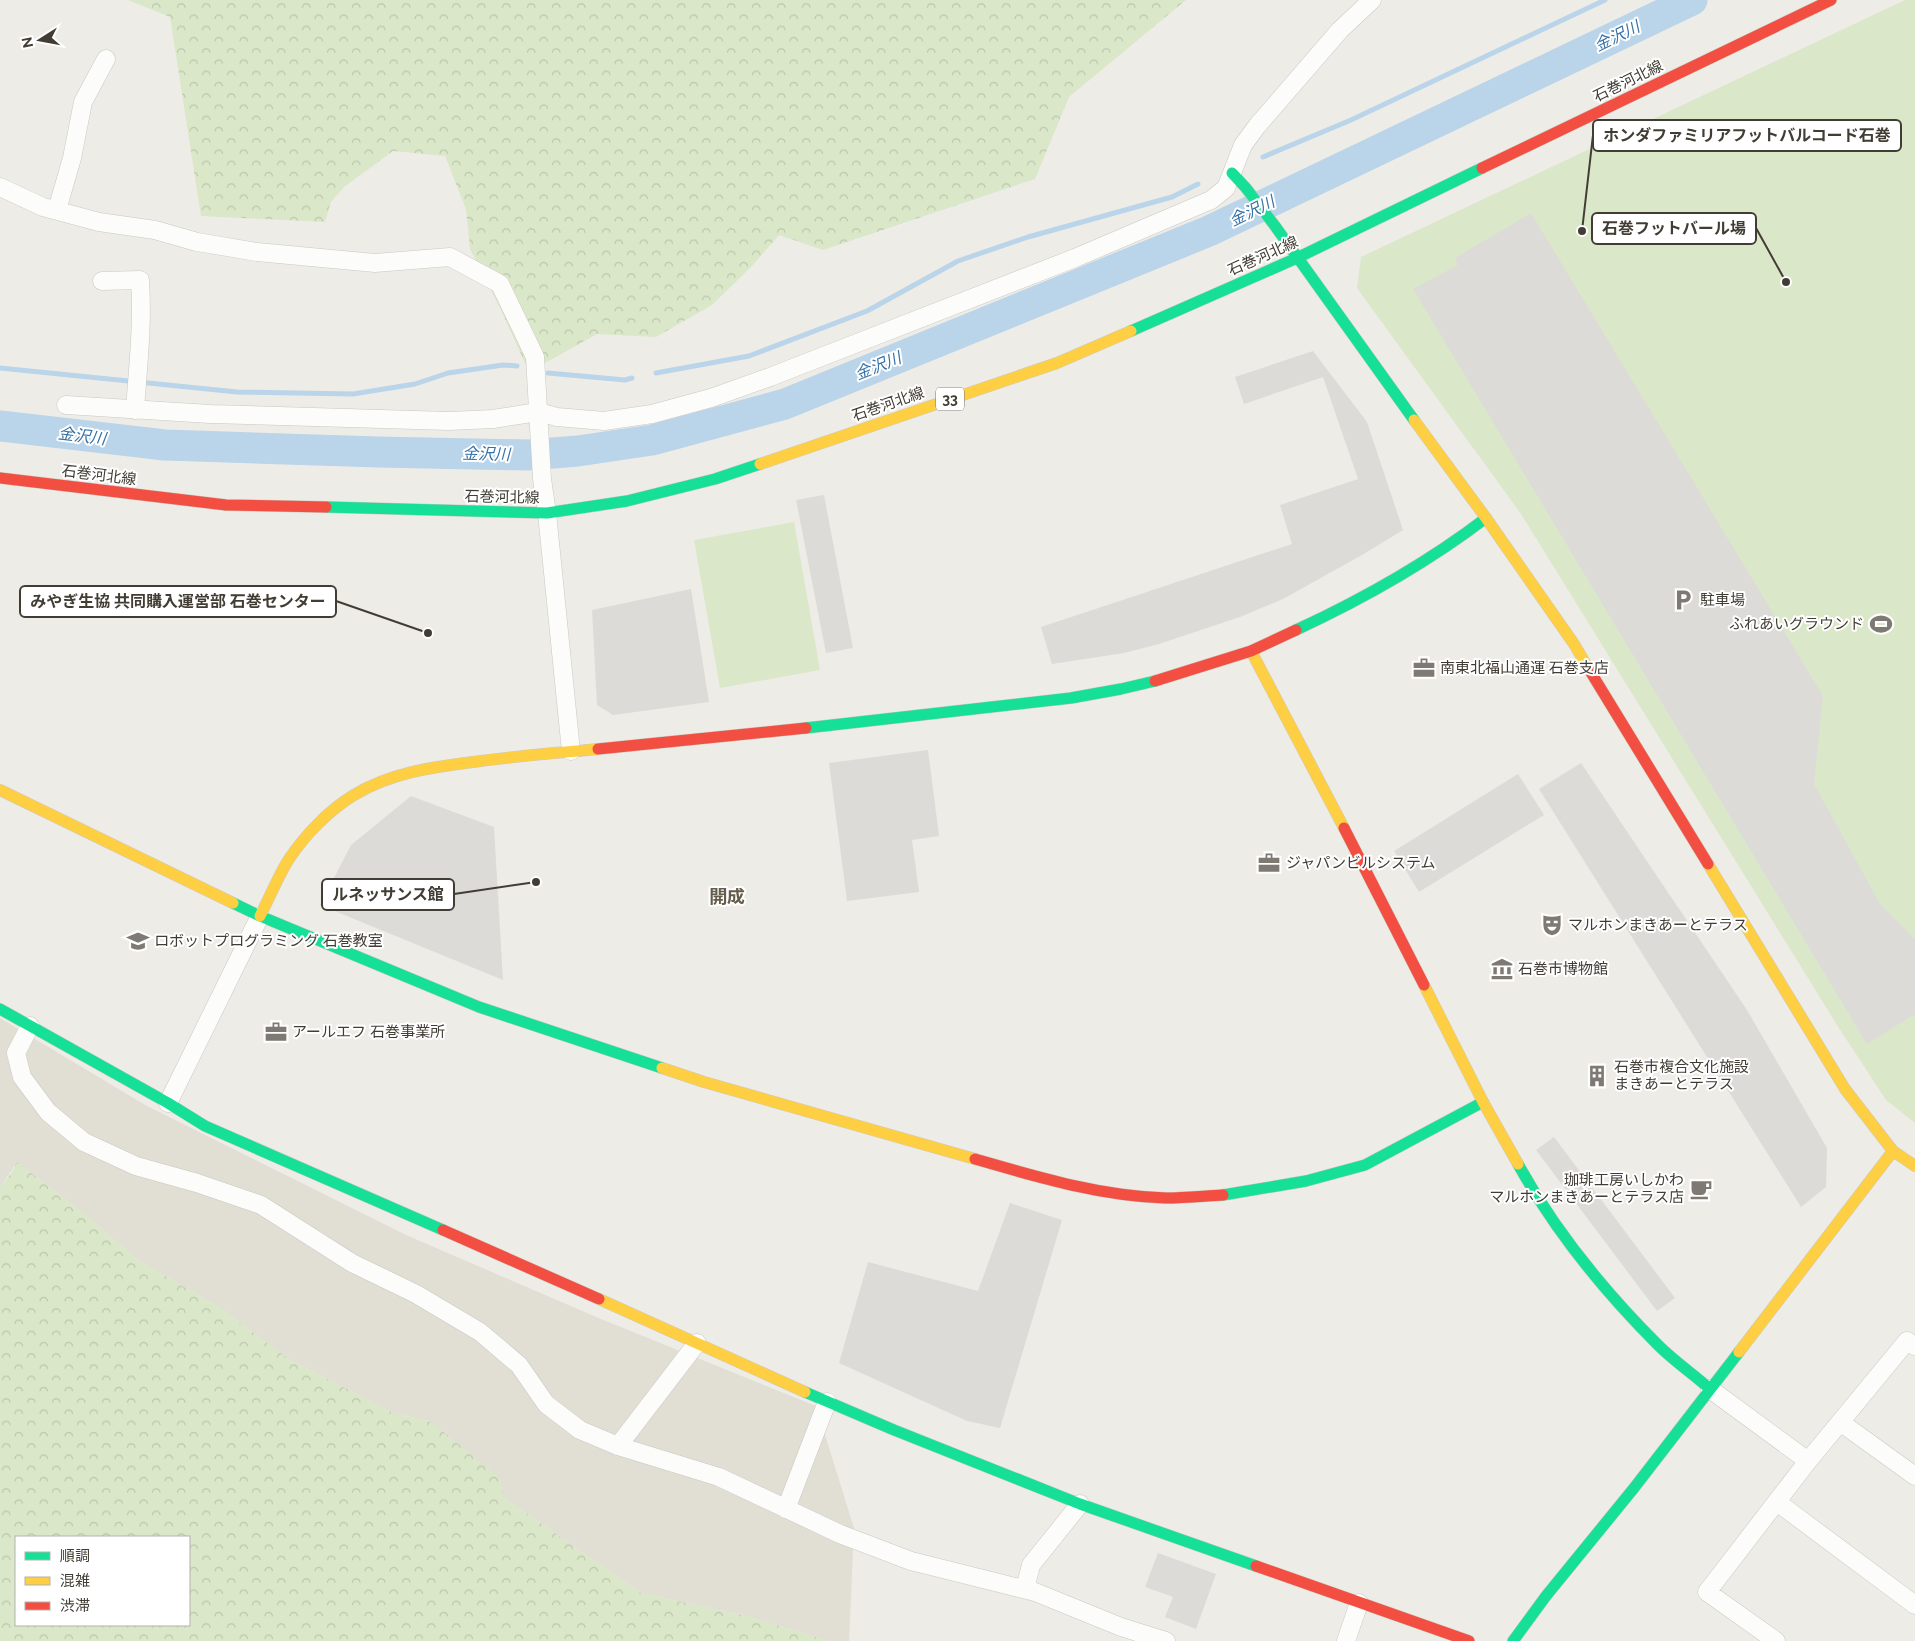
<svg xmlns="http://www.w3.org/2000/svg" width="1915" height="1641" font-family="Raleway,'Noto Sans JP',sans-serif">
<defs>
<pattern id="forest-crowns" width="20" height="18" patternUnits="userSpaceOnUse" patternTransform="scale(1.25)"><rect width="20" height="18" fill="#dae7c8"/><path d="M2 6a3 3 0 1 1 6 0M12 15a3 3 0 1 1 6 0" fill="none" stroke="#bcc7ac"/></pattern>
</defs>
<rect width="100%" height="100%" fill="#eeece7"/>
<!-- residential -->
<path fill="#e1ded4" d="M0,1018L147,1106L406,1235L601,1319L816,1406L854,1528L849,1641H829L746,1616L641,1593L503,1497L431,1422L393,1413L287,1358L219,1307L139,1261L89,1218L17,1162L0,1188Z"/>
<!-- forest -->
<path fill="url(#forest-crowns)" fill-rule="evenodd" d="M128,0H1186L1069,97L1035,179L823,250L779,235L752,266L712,305L656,337L597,334L529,372L501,310L470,249L466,209L445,156L393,151L344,187L331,202L325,222L201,216L170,17Z
M17,1162L89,1218L139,1261L219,1307L287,1358L393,1413L431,1422L501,1479L503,1497L641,1593L746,1616L829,1641H0V1188L12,1172ZM189,1537V1625H16V1537Z"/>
<!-- pitch -->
<path fill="#dae7c8" d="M1905,0H1915V1123L1886,1100L1837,1025L1521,514L1357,288L1361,257Z
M794,522L820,670L720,688L694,540Z"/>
<!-- parking -->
<path fill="#dddbd7" d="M1531,213L1823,696L1814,784L1880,904L1915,939V1014L1867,1044L1413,289L1458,265L1455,258Z
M1313,351L1367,422L1403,530L1362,555L1283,599L1240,617L1159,644L1124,653L1052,664L1041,627L1292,544L1280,505L1358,479L1323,377L1244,404L1235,377Z
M824,495L853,648L826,653L796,500Z
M691,589L709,702L613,715L597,705L592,610Z
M928,750L939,836L912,840L919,892L847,901L829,763Z
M1581,763L1747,1010L1827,1148L1826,1187L1801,1207L1539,789Z
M1518,774L1544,815L1419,892L1394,851Z
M411,796L494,827L503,980L320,905L351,845Z
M1554,1137L1675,1298L1657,1311L1536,1150Z
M1010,1203L1062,1220L1000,1428L967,1421L839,1363L868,1262L978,1291Z
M1158,1553L1216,1574L1196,1629L1165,1617L1173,1597L1145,1587Z"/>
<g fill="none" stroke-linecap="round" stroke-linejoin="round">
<!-- stream -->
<path stroke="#bad4e9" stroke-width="5" d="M1263,157L1351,120L1605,0
M0,368L237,392L353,394L415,384L448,373L503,365L517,366
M548,373L625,380L632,378
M656,373L749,356L867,311L958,261L1028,237L1172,197L1198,184"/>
<!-- river -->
<path stroke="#bad4e9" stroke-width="31" d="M0,426L165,445L378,452L528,455L578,451L652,440L785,404L1209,231L1692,0"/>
<!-- street casing -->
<g stroke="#cac8c3" stroke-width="19">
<path id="street" d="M0,187L43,207L99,222L155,230L197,242L257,252L375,263L450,257L500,284L535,357L542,479L547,513L571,751
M57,210L72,158L83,102L106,59
M102,281L140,280C143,324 138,366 135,410
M66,405L210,414L449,421L493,419L538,412L557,417L604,421L652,414L711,398L770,377L1075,258L1211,200L1226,188L1243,145L1257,126L1340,30L1372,0
M30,1026L16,1053L22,1077L48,1112L84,1142L136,1166L197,1183L261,1205L352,1263L416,1294L480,1332L519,1365L546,1404L580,1430L618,1446L719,1477L840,1534L911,1561L1035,1592L1121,1627L1166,1641
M168,1103L260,916
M1710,1389L1808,1461
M1840,1422L1915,1476
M618,1446L697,1343
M1777,1502L1915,1605
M786,1509L827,1402
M1025,1589L1031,1565L1080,1504
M1346,1641L1359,1603
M1776,1641L1707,1592L1808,1461L1907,1341L1915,1346"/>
</g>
<!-- fast casing -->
<g stroke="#ccc9be" stroke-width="12">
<path id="fast" d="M1232,173L1246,188L1275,226L1414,420
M1131,331L1297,258L1482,168
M326,507L547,513L627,501L715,479L760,464
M1296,630C1363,599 1427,563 1486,518
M806,728L1071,698L1121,689L1155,681
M233,903L260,916L479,1007L662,1068
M0,1009L168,1103L205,1126L443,1230
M1518,1164C1555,1231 1604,1291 1658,1345C1674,1361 1693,1374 1710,1389
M1223,1195L1306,1181L1365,1165L1483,1102
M805,1392L894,1430L1080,1504L1256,1566
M1513,1641L1546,1596L1634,1488L1739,1352"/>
</g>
<!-- slow casing -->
<g stroke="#ccc9be" stroke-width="12">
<path id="slow" d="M1414,420L1486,518L1574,644L1587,666
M760,464L1057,363L1131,331
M1251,651L1344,828
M0,790L233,903
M1708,864L1845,1089L1893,1151L1915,1166
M260,916C270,897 278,876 289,859C305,835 329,810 354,795C390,773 432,767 473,762C515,756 556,753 598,749
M1424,985L1483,1102L1518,1164
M662,1068L704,1082L975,1159
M599,1299L805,1392
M1739,1352L1893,1151"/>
</g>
<!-- jam casing -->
<g stroke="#ccc9be" stroke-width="12">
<path id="jam" d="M1482,168L1831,0
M0,478L226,505L326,507
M1587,666L1708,864
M1155,681L1251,651L1296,630
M598,749L806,728
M1344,828L1424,985
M975,1159C1037,1177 1100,1196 1166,1198C1185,1198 1204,1196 1223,1195
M443,1230L599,1299
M1256,1566L1469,1641"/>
</g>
<!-- street -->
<use href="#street" stroke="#fcfcfb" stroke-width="18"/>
<!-- fast -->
<use href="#fast" stroke="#16e098" stroke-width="11"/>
<!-- slow -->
<use href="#slow" stroke="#ffcf43" stroke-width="11"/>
<!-- jam -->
<use href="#jam" stroke="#f24e42" stroke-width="11"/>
</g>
<!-- icons -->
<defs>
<g id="parking-bare" transform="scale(1.725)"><path d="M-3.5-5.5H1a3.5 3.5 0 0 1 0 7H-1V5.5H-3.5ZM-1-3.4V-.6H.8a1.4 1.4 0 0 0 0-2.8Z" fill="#7e7a73" stroke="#fff" stroke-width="2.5" paint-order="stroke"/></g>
<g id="stadium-bare" transform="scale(1.725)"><path d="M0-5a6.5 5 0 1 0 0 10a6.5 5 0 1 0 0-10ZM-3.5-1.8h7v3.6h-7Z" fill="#7e7a73" stroke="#fff" stroke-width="2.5" paint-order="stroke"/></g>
<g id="office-bare" transform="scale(1.725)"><path d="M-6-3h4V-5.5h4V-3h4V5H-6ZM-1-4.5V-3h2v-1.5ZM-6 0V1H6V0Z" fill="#7e7a73" stroke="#fff" stroke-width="2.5" paint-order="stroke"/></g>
<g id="theatre-bare" transform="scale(1.725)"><path d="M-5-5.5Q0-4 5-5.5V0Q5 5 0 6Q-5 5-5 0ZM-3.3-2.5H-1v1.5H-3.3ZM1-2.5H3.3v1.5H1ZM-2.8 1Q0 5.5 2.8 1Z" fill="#7e7a73" stroke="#fff" stroke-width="2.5" paint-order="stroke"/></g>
<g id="school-bare" transform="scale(1.725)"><path d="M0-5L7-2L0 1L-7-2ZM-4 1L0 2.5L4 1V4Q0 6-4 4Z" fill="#7e7a73" stroke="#fff" stroke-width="2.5" paint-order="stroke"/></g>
<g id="museum-bare" transform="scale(1.725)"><path d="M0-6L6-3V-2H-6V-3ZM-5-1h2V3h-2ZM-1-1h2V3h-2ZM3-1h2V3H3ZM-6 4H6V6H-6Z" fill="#7e7a73" stroke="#fff" stroke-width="2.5" paint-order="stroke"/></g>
<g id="building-bare" transform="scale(1.725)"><path d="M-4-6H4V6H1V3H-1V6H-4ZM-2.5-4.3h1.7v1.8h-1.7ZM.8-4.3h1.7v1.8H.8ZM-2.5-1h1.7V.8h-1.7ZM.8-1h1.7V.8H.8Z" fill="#7e7a73" stroke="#fff" stroke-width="2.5" paint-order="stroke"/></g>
<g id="cafe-bare" transform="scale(1.725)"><path d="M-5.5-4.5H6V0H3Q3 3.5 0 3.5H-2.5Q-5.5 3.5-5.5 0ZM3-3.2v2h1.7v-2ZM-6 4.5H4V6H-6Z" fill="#7e7a73" stroke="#fff" stroke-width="2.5" paint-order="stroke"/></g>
</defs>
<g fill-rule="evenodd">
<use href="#parking-bare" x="1683" y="600"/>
<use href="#stadium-bare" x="1881" y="624"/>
<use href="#office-bare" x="1424" y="668"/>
<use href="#office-bare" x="1269" y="863"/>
<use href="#theatre-bare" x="1552" y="925"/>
<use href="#school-bare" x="138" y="941"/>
<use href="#museum-bare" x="1502" y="969"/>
<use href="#office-bare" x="276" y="1032"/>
<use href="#building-bare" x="1597" y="1076"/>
<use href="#cafe-bare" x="1701" y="1189"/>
</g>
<g text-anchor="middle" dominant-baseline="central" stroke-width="4" stroke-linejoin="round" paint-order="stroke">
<!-- shield labels -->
<rect fill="#fff" stroke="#7b7771" stroke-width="1" x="936" y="387.5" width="28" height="23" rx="4"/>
<g font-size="14" font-weight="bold" fill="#423d34">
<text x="950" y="399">33</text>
</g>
<!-- street labels -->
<g font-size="15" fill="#423d34" stroke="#fff">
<text transform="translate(1628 81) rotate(-26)">石巻河北線</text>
<text transform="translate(1263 256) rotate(-24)">石巻河北線</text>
<text transform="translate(888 404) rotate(-19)">石巻河北線</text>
<text transform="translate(99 475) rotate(7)">石巻河北線</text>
<text transform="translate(502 497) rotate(1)">石巻河北線</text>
</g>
<!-- poi labels -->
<g font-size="15" fill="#423d34" stroke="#fff" text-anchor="start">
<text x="1700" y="600">駐車場</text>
<text x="1864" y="624" text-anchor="end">ふれあいグラウンド</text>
<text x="1440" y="668">南東北福山通運 石巻支店</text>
<text x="1286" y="863">ジャパンビルシステム</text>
<text x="1568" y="925">マルホンまきあーとテラス</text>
<text x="154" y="941">ロボットプログラミング 石巻教室</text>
<text x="1518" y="969">石巻市博物館</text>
<text x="292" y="1032">アールエフ 石巻事業所</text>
<text x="1614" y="1067">石巻市複合文化施設<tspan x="1614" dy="17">まきあーとテラス</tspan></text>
<text x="1684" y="1180" text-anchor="end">珈琲工房いしかわ<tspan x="1684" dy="17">マルホンまきあーとテラス店</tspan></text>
</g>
<!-- water labels -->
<g font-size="16" font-style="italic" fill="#3672a6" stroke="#fff">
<text transform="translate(1617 36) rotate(-26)">金沢川</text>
<text transform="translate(1252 211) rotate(-26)">金沢川</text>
<text transform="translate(878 366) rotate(-22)">金沢川</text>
<text transform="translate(82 436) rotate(7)">金沢川</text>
<text transform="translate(486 454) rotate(1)">金沢川</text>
</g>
<!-- quarter labels -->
<g font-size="18" font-weight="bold" fill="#645c4c" stroke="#fff">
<text x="727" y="896">開成</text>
</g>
</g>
<!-- callouts -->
<path fill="none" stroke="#423d34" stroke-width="2" d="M1582 231L1593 135M1786 282L1756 228M428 633L336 601M536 882L454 894"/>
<g fill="#423d34" stroke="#fff" stroke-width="2">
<circle cx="1582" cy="231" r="5"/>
<circle cx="1786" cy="282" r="5"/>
<circle cx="428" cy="633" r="5"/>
<circle cx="536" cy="882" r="5"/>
</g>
<g fill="#fff" stroke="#423d34" stroke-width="2">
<rect x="1593" y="120" width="308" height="31" rx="5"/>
<rect x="1592" y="213" width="164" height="31" rx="5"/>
<rect x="20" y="586" width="316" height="31" rx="5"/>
<rect x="322" y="879" width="132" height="31" rx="5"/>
</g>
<g font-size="16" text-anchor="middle" font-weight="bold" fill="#423d34">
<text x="1747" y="141">ホンダファミリアフットバルコード石巻</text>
<text x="1674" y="234">石巻フットバール場</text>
<text x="178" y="607">みやぎ生協 共同購入運営部 石巻センター</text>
<text x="388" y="900">ルネッサンス館</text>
</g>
<!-- legend -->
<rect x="15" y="1536" width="175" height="90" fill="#ffffff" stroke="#b3b1ae"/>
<rect x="25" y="1552" width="25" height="8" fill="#16e098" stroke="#b3b1ae"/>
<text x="60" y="1561" font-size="15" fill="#423d34">順調</text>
<rect x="25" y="1577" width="25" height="8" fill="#ffcf43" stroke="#b3b1ae"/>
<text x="60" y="1586" font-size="15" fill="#423d34">混雑</text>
<rect x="25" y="1602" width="25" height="8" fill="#f24e42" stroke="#b3b1ae"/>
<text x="60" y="1611" font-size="15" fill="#423d34">渋滞</text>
<!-- north arrow -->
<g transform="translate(40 40) rotate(259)" stroke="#ffffff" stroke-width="4" paint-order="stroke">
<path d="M0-4L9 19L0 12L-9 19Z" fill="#423d34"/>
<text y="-8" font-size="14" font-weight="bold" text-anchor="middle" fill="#423d34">N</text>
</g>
</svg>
